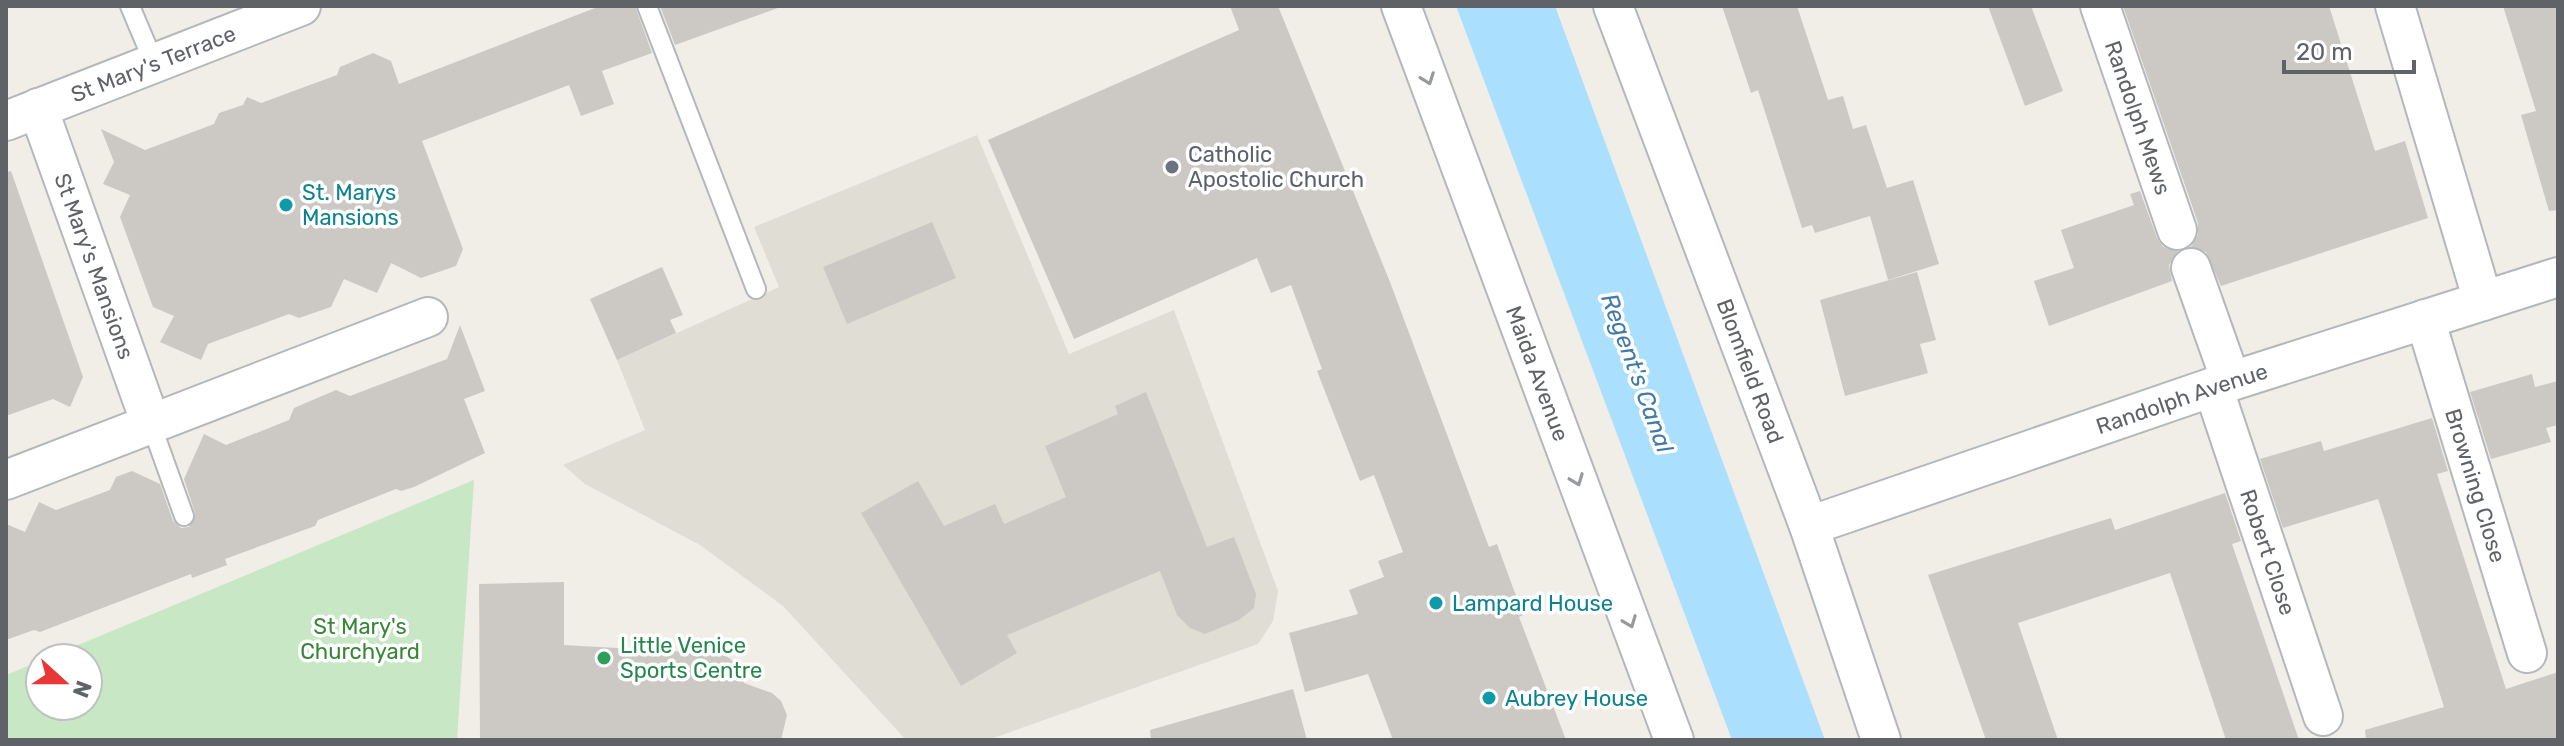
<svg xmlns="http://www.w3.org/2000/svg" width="2564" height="746" font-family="Rubik,sans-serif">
<rect width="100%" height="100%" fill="#f0eee7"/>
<path fill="#e0ddd5" d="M977 135 1069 354 1174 310 1278 591 1273 621 1258 644 988 740H906L783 606 700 545 585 484 563 465 645 430 617 360 779 287 754 227Z"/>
<path fill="#c7e7c5" d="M474 480 457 740H6V675L40 661V706H88V658H47Z"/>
<path fill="#aadffe" d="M1456 6H1555L1825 740H1732Z"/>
<g fill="#ccc9c4">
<path d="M600 6H635L652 53 602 71 614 104 581 116 569 85 422 141 463 249 456 266 421 278 391 263 377 293 344 279 331 307 299 318 289 314 208 344 201 360 160 342 174 316 153 307 120 217 130 195 103 184 114 162 101 129 145 150 214 124 219 113 243 105 247 97 261 103 337 75 340 67 373 53 391 61 399 84Z"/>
<path d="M660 6H777L778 8 675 45Z"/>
<path d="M1230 6H1278L1390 282 1489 547 1497 544 1523 615 1519 617 1566 740H1393L1368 674 1305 692 1289 633 1358 614 1349 590 1384 577 1378 561 1403 552 1374 475 1360 481 1317 371 1322 369 1291 285 1271 293 1257 258 1074 339 988 140 1239 30Z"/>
<path d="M1722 6H1797L1828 100 1843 96 1853 129 1866 125 1887 188 1913 180 1939 264 1888 280 1870 216 1815 233 1812 225 1802 228 1758 90 1751 93Z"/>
<path d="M1988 6H2031L2063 91 2025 106Z"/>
<path d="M2123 6H2329L2375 151 2405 141 2428 218 2221 286 2206 252 2191 247 2198 235V223Z"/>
<path d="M2503 6H2558V210L2549 211 2521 115 2536 111Z"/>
<path d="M11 171 83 377 70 407 53 399 6 416V172Z"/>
<path d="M2140 191 2157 238 2163 247 2178 251 2169 265 2172 281 2049 326 2034 281 2074 268 2061 230 2134 205 2130 194Z"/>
<path d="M932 222 956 278 847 324 823 267Z"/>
<path d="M662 267 683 315 670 320 676 333 617 360 590 299Z"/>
<path d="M1917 272 1936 340 1920 344 1928 373 1845 396 1820 300Z"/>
<path d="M460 325 485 391 464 399 485 453 414 487 401 491 396 489 318 520 315 526 225 559 227 565 192 578 191 574 40 632 34 630 6 640V524L25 532 39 502 56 510 110 490 116 477 132 471 160 484 173 521 181 528 189 527 195 513 184 479 204 434 226 445 289 420 294 408 336 390 350 396 447 359Z"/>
<path d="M2532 374 2535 387 2558 381V425L2546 428 2551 442 2491 459 2470 392Z"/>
<path d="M1146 392 1207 547 1234 537 1256 594 1254 608 1239 620 1205 634 1190 628 1177 615 1160 571 1007 635 1017 653 961 686 861 513 918 481 944 526 995 504 1004 524 1066 497 1045 446 1118 414 1115 406Z"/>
<path d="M2432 418 2448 471 2437 474 2506 689 2558 672V740H2366L2365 730 2444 707 2378 499 2283 528 2260 459 2321 441 2324 451Z"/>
<path d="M2225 493 2241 541 2232 544 2299 740H2226L2170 573 2018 623 2058 740H1986L1928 575 2111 518 2115 530Z"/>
<path d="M564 582V645L724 654 734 662 744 683 772 693 781 701 787 715 781 740H480L479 584Z"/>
<path d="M1293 689 1307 740H1151L1150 730Z"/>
</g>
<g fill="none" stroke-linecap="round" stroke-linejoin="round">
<defs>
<g id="lane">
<path d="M130 6 154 63"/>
<path d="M647 6 756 289"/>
<path d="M151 424 184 516"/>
</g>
<g id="street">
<path id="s1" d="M1401 6 1674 740"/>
<path id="s2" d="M1613 6 1809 526 1881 740"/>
<path id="s3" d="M2100 6 2177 230"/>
<path d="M2395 6 2483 301"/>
<path id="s4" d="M38 108 151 424"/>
<path id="s5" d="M6 121 301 6"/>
<path d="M2191 268 2231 381"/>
<path id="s6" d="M2425 319 2527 653"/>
<path id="s7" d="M2213 387 2323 716"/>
<path d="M6 480 428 317"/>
<path id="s8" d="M1809 526 2213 387 2558 277"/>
</g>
</defs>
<use href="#lane" stroke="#b4b8bb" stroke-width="22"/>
<use href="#street" stroke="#b4b8bb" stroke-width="42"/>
<use href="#lane" stroke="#fff" stroke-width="18"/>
<use href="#street" stroke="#fff" stroke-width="38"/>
</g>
<defs><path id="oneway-chevron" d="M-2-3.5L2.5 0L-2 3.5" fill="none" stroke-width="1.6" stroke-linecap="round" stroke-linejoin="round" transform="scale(2)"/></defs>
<g stroke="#979a9c">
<use href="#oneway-chevron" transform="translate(1428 79) rotate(70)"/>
<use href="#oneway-chevron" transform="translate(1577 480) rotate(69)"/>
<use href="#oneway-chevron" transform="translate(1630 622) rotate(69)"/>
</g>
<circle fill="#6b7280" stroke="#fff" stroke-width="3" cx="1172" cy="167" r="8"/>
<g fill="#0f9aa8" stroke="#fff" stroke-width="3">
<circle cx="286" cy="205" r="8"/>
<circle cx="1436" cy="603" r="8"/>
<circle cx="1489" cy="698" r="8"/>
</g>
<circle fill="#2e9e5b" stroke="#fff" stroke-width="3" cx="604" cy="658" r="8"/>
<g text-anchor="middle" stroke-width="7" stroke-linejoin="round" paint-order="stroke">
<g font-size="22" fill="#5f6367" stroke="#fff">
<text dy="8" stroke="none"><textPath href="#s5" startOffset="158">St Mary's Terrace</textPath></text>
<text dy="8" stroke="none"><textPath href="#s3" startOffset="118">Randolph Mews</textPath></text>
<text dy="8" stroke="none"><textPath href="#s4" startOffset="168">St Mary's Mansions</textPath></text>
<text dy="8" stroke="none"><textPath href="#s2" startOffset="390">Blomfield Road</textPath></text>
<text dy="8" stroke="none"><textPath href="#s1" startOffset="392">Maida Avenue</textPath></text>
<text dy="8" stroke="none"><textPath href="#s8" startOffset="394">Randolph Avenue</textPath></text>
<text dy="8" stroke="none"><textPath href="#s6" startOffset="174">Browning Close</textPath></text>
<text dy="8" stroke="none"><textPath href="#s7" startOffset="174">Robert Close</textPath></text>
</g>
<g font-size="22" fill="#5b616d" stroke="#fff" text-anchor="start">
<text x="1188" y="162">Catholic<tspan x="1188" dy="25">Apostolic Church</tspan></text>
</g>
<g font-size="22" fill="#0d838f" stroke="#fff" text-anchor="start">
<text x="302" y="200">St. Marys<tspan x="302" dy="25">Mansions</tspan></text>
<text x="1452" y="611">Lampard House</text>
<text x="1505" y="706">Aubrey House</text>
</g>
<g font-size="22" fill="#398637" stroke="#fff">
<text x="360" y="634">St Mary's<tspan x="360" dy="25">Churchyard</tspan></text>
</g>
<g font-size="22" fill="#27864d" stroke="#fff" text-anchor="start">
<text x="620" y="653">Little Venice<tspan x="620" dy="25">Sports Centre</tspan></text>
</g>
<g font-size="24" font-style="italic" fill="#427ba8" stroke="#fff">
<text transform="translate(1637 373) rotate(70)" y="8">Regent's Canal</text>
</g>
</g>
<rect width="2564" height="746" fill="none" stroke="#5f6367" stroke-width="16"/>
<g transform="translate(64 682) rotate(111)"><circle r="38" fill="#ffffff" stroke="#bfc1c2" stroke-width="2"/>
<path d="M0-6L14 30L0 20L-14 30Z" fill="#e83736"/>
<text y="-12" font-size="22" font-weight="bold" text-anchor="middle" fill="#5f6367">N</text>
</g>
<path d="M2284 60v12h130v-12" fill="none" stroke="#5f6367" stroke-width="4"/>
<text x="2296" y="60" font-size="24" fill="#5f6367" stroke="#ffffff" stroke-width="6" paint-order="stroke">20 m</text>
</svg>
